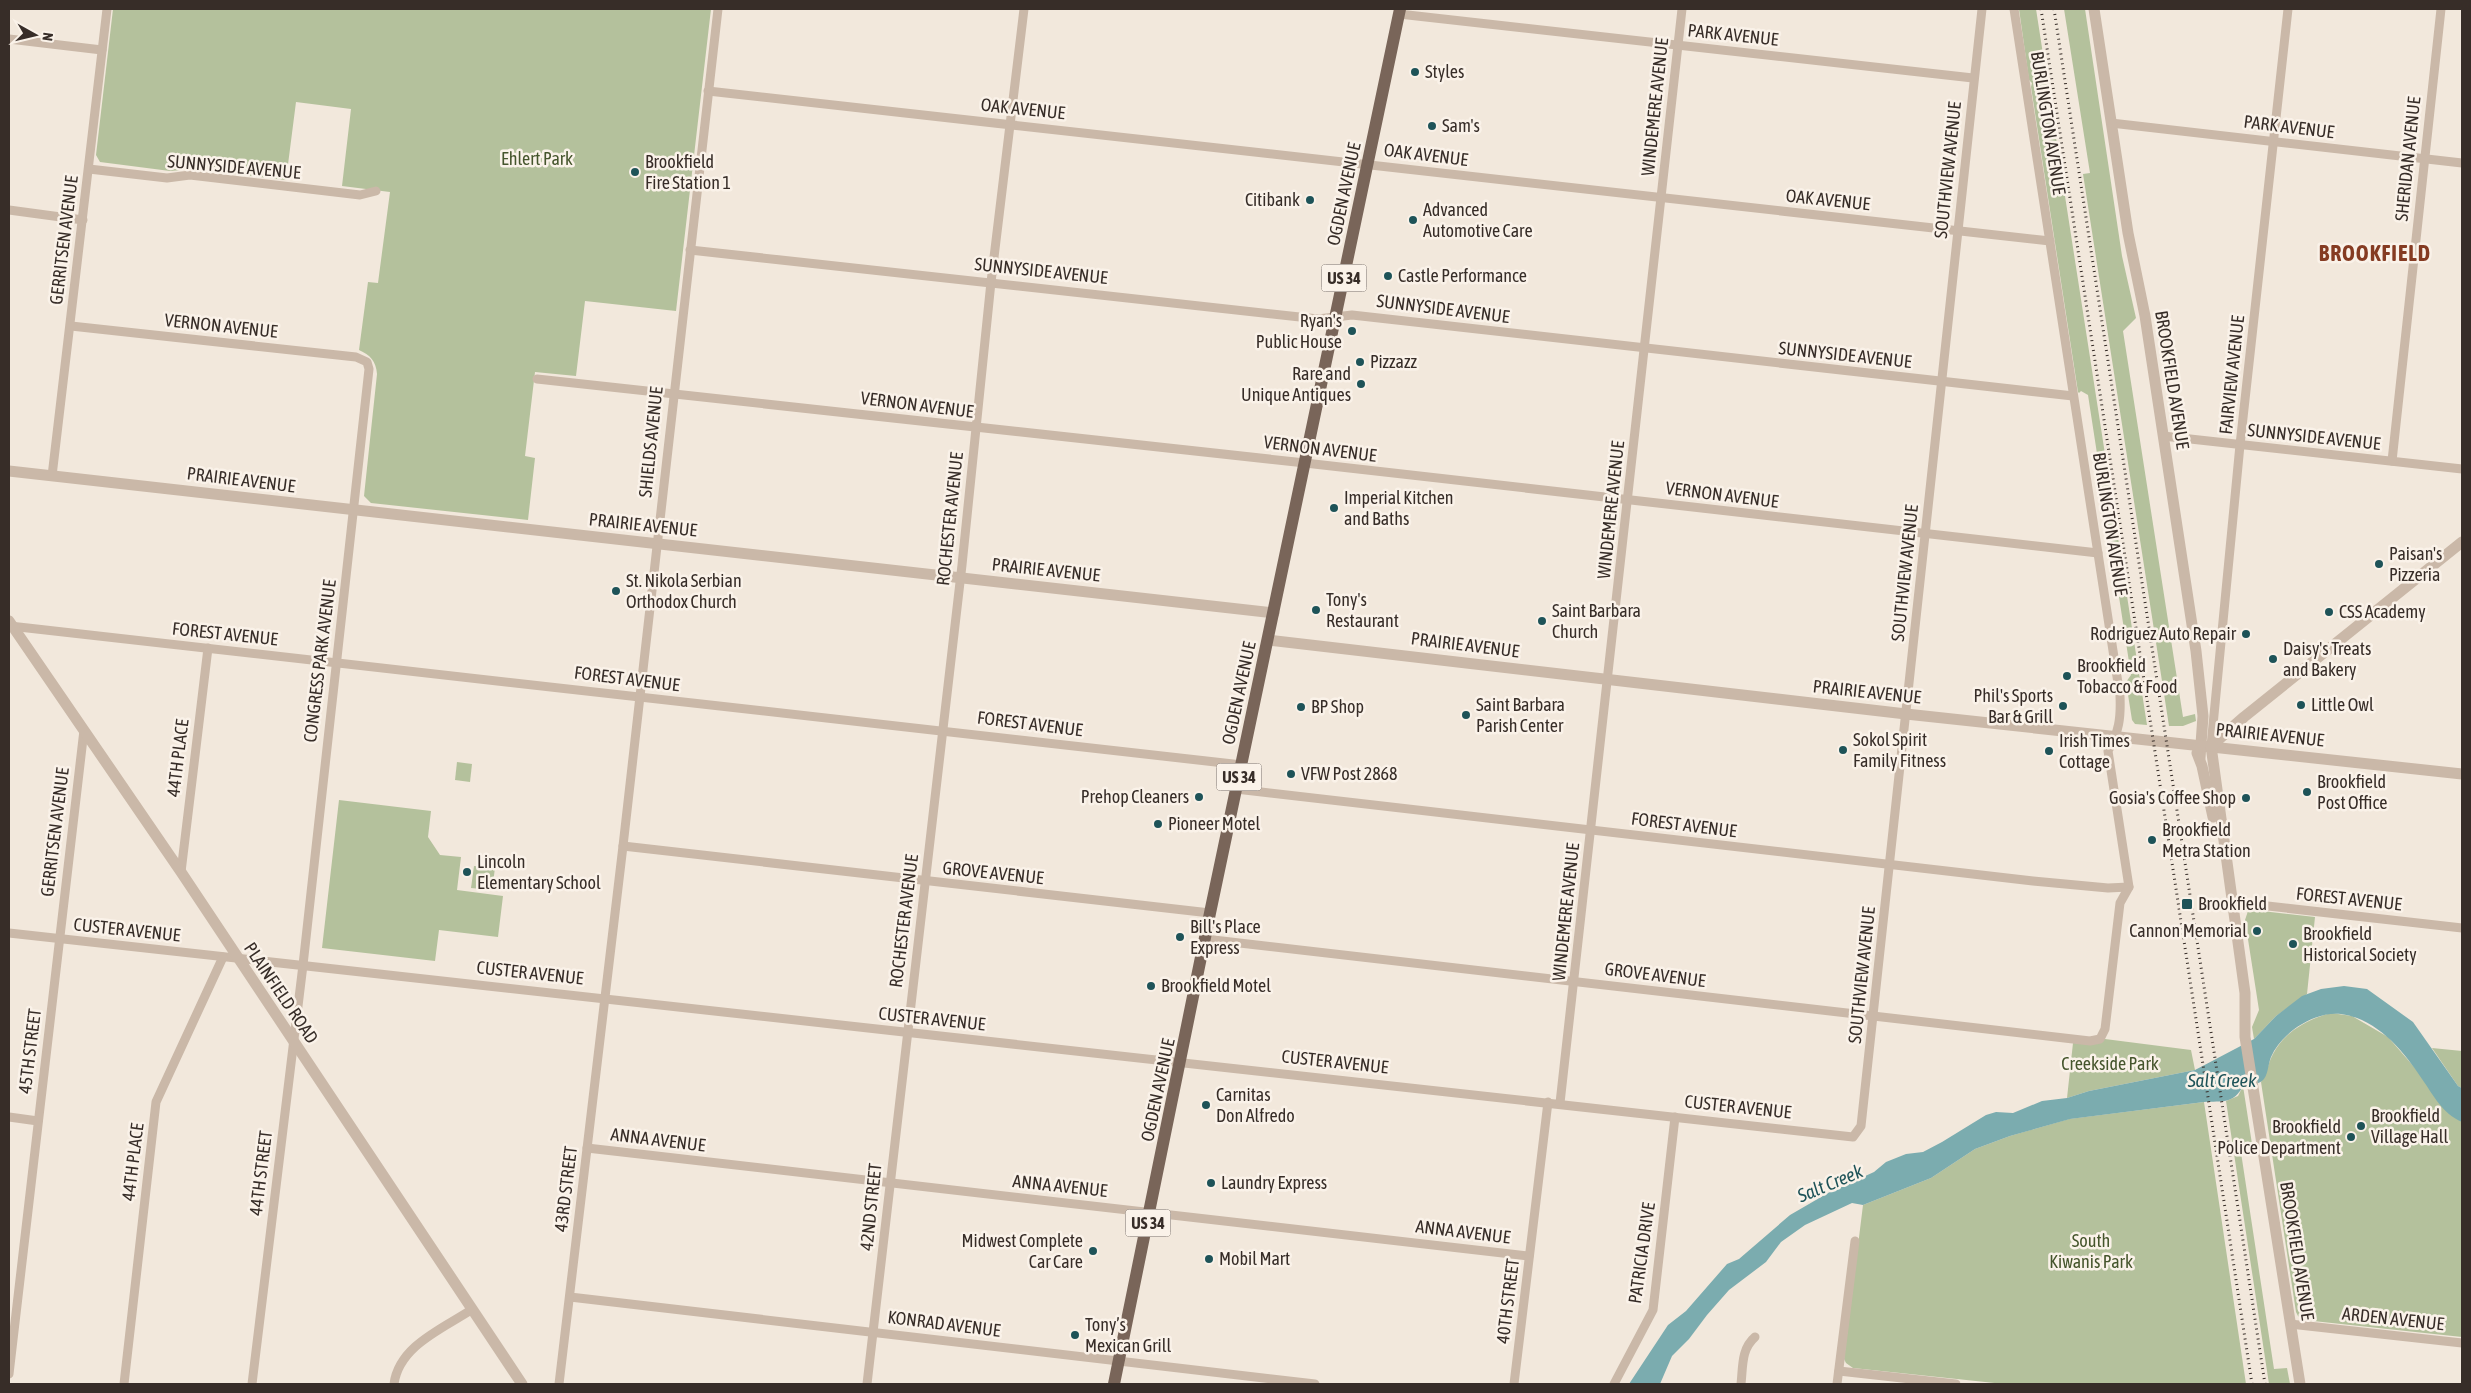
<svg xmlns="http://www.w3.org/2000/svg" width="2471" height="1393" font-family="'Asap Condensed',sans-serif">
<rect width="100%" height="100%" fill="#f2e8dc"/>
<g fill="#b4c19c">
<path d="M113 9H711L676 311 585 301 576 376 535 372 525 456 535 458 528 520 371 503 364 496 377 374C376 361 370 355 359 350L368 282 378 283 390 192 342 186 351 109 296 102 286 180 192 169 170 171 100 162 96 155Z"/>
<path d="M2019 9H2036L2147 725 2135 724 2132 720 2126 682 2131 675 2088 395 2081 391 2079 393 2078 392 2031 87 2032 83 2029 80Z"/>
<path d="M2064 9H2085L2122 256 2136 318 2123 331 2183 717 2195 714 2196 721 2183 726H2169L2083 174 2090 173Z"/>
<path d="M457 762 472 764 470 782 455 780Z"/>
<path d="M339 800 431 811 428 837 440 855 461 857 457 890 503 896 498 937 439 930 435 961 322 948Z"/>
<path d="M474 866 495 868 492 890 471 888Z"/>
<path d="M2253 910 2315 917 2307 994 2276 1016 2254 1039 2252 1027 2259 1010 2245 920 2248 911Z"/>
<path d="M2331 1013 2352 1016 2388 1037 2462 1122V1337L2304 1320 2298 1316 2296 1312 2261 1082C2267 1074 2268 1063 2273 1054 2284 1032 2308 1019 2331 1013Z"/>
<path d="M2105 1039 2191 1050 2195 1070 2089 1091 2067 1098 2073 1043Z"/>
<path d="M2432 1048 2462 1051V1088L2458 1086Z"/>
<path d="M2243 1086 2252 1144 2240 1146 2274 1369 2287 1368 2290 1384H2269L2226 1101 2238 1096Z"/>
<path d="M2204 1102 2246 1384H2004L1853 1368 1846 1363 1844 1359 1863 1205 1931 1178 1975 1149 2010 1136 2069 1119Z"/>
</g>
<path fill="#7bacaf" d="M2344 986 2367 989 2413 1022 2458 1086 2462 1088V1122C2442 1113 2434 1096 2422 1079 2403 1050 2377 1019 2341 1014 2315 1011 2282 1032 2271 1057 2268 1064 2268 1077 2262 1081 2257 1085 2249 1085 2243 1086 2234 1104 2222 1101 2204 1102L2070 1119 2010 1136 1975 1149 1931 1178 1863 1205 1852 1203 1805 1225 1781 1242 1766 1262 1729 1290 1707 1315 1689 1339 1672 1356 1660 1384H1629L1668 1325 1686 1311 1727 1264 1739 1259 1790 1215 1828 1193 1874 1172 1886 1162 1906 1154 1923 1152 1942 1142 1986 1115 1996 1112 2013 1113 2042 1101 2067 1098 2089 1091 2195 1070 2254 1039 2276 1016 2302 996 2321 989Z"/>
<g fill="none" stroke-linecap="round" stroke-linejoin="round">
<g stroke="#cab8a8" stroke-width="9">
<path d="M1399 14 1973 78"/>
<path d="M9 39 102 50"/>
<path d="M708 91 2050 241"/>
<path d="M2111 123 2462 163"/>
<path d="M89 169 167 178 190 175 360 195 376 191"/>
<path d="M9 210 83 220"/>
<path d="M690 250 1318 319 1352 315 2073 396"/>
<path d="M71 326 356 357 367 362 369 369 303 965 252 1384"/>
<path d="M537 379 1305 463 2098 553"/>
<path d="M2163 436 2462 469"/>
<path d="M2392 461 2441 9"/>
<path d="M52 476 107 9"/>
<path d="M10 626 1242 765"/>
<path d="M2211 746 2240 445 2288 9"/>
<path d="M1236 789 2033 881 2108 888 2129 887"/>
<path d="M623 846 1210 913"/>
<path d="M181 872 208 648"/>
<path d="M2232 902 2462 928"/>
<path d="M9 933 1853 1137 1861 1126 1982 9"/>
<path d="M1205 939 2090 1041 2100 1039 2105 1029 2120 903 2129 887 2108 751C2119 732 2121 718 2120 696L2014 9"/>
<path d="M1560 1103 1682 9"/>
<path d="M9 1117 38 1121"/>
<path d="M587 1148 1529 1256"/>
<path d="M570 1297 1315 1384"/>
<path d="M2290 1324 2462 1343"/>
<path d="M1839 1371 1956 1384"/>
<path d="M9 1374 84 730"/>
<path d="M124 1384 156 1102 223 957"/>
<path d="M394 1384C399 1346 442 1329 471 1310"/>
<path d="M559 1384 623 846 718 9"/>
<path d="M867 1384 962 565 991 282 1024 9"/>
<path d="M1514 1384 1548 1102"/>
<path d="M1614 1384 1653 1310 1675 1117"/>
<path d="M1741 1384C1743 1367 1741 1349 1755 1337"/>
<path d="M1837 1384 1855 1241"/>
</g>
<g stroke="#cab8a8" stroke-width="11">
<path d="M2094 9 2128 233 2145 316 2196 651 2203 716 2200 758"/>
<path d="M9 471 1274 613"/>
<path d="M9 621 181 872 522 1384"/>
<path d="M1268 640 1906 714 2462 774"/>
<path d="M2211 746 2245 993V1037L2300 1384"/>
<path d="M2211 746 2244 717 2462 542"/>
<path d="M2197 753 2202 766 2213 817"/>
</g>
<path stroke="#796559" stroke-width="12" d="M1114 1384 1210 913 1400 9"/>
<g stroke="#372d28" stroke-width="3" stroke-dasharray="1 4" stroke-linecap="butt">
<path d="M2041 9 2252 1384"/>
<path d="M2054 9 2265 1384"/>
</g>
</g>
<g fill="#1e5358" stroke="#faf2e9" stroke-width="2">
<circle cx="1415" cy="72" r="5"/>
<circle cx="1432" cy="126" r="5"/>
<circle cx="635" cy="172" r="5"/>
<circle cx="1310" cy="200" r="5"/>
<circle cx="1413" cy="220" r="5"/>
<circle cx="1388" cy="276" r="5"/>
<circle cx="1352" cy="331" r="5"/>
<circle cx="1360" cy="362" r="5"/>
<circle cx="1361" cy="384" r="5"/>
<circle cx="1334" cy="508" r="5"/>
<circle cx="2379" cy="564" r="5"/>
<circle cx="616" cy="591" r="5"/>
<circle cx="1316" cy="610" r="5"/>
<circle cx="2329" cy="612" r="5"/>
<circle cx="1542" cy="621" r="5"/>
<circle cx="2246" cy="634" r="5"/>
<circle cx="2273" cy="659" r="5"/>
<circle cx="2067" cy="676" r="5"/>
<circle cx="2301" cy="705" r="5"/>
<circle cx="2063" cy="706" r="5"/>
<circle cx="1301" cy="707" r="5"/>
<circle cx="1466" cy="715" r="5"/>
<circle cx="1843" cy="750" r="5"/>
<circle cx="2049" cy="751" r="5"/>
<circle cx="1291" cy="774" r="5"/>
<circle cx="2307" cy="792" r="5"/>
<circle cx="1199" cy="797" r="5"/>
<circle cx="2246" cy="798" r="5"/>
<circle cx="1158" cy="824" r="5"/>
<circle cx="2152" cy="840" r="5"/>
<circle cx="467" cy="872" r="5"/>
<rect x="2181" y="898" width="12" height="12" rx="2.5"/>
<circle cx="2257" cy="931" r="5"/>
<circle cx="1180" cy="937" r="5"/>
<circle cx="2293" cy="944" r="5"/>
<circle cx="1151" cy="986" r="5"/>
<circle cx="1206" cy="1105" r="5"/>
<circle cx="2361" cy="1126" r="5"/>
<circle cx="2351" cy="1137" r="5"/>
<circle cx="1211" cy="1183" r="5"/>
<circle cx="1093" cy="1251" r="5"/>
<circle cx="1209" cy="1259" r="5"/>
<circle cx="1075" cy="1335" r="5"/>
</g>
<g text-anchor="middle" stroke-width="5" stroke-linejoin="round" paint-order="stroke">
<g fill="#faf2e9" stroke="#726862" stroke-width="1">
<rect x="1321.5" y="264.5" width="45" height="27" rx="4"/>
<rect x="1216.5" y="763.5" width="45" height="27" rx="4"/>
<rect x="1125.5" y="1209.5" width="45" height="27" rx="4"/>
</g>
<g font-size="16" font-weight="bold" fill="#372d28">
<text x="1344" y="284">US 34</text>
<text x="1239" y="783">US 34</text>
<text x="1148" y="1229">US 34</text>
</g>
<g font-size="18" fill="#372d28" stroke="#faf2e9">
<text transform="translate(1733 35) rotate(6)" y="6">PARK AVENUE</text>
<text transform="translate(1655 107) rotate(-84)" y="6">WINDEMERE AVENUE</text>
<text transform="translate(1023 109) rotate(6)" y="6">OAK AVENUE</text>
<text transform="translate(2048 123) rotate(81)" y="6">BURLINGTON AVENUE</text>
<text transform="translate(2289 127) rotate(7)" y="6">PARK AVENUE</text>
<text transform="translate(1426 155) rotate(7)" y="6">OAK AVENUE</text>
<text transform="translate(2408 159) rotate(-84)" y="6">SHERIDAN AVENUE</text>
<text transform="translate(234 167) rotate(5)" y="6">SUNNYSIDE AVENUE</text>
<text transform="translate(1948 170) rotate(-84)" y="6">SOUTHVIEW AVENUE</text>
<text transform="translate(1344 194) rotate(-78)" y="6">OGDEN AVENUE</text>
<text transform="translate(1828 200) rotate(6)" y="6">OAK AVENUE</text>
<text transform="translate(64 240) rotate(-83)" y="6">GERRITSEN AVENUE</text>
<text transform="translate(1041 271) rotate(6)" y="6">SUNNYSIDE AVENUE</text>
<text transform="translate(1443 309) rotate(7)" y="6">SUNNYSIDE AVENUE</text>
<text transform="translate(221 326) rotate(6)" y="6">VERNON AVENUE</text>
<text transform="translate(1845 355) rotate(6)" y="6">SUNNYSIDE AVENUE</text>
<text transform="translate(2232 375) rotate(-84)" y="6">FAIRVIEW AVENUE</text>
<text transform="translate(2172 380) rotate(81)" y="6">BROOKFIELD AVENUE</text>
<text transform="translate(917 405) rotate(7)" y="6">VERNON AVENUE</text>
<text transform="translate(2314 437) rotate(6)" y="6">SUNNYSIDE AVENUE</text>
<text transform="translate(651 442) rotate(-84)" y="6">SHIELDS AVENUE</text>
<text transform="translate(1320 449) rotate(7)" y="6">VERNON AVENUE</text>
<text transform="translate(241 480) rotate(7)" y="6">PRAIRIE AVENUE</text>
<text transform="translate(1722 495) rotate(7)" y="6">VERNON AVENUE</text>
<text transform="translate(1611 510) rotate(-84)" y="6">WINDEMERE AVENUE</text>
<text transform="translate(950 519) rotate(-84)" y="6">ROCHESTER AVENUE</text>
<text transform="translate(2110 524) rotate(81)" y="6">BURLINGTON AVENUE</text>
<text transform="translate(643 525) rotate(6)" y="6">PRAIRIE AVENUE</text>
<text transform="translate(1046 570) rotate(6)" y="6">PRAIRIE AVENUE</text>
<text transform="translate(1905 573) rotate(-84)" y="6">SOUTHVIEW AVENUE</text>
<text transform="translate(225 634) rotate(6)" y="6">FOREST AVENUE</text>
<text transform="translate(1465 645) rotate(7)" y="6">PRAIRIE AVENUE</text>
<text transform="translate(320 661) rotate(-83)" y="6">CONGRESS PARK AVENUE</text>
<text transform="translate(627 679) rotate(7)" y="6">FOREST AVENUE</text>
<text transform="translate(1867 692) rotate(6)" y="6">PRAIRIE AVENUE</text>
<text transform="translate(1239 693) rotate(-78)" y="6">OGDEN AVENUE</text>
<text transform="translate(1030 724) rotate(7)" y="6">FOREST AVENUE</text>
<text transform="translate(2270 735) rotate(6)" y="6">PRAIRIE AVENUE</text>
<text transform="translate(178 758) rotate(-83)" y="6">44TH PLACE</text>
<text transform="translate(1684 825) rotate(7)" y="6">FOREST AVENUE</text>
<text transform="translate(55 832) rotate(-83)" y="6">GERRITSEN AVENUE</text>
<text transform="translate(993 873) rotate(6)" y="6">GROVE AVENUE</text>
<text transform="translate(2349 899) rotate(6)" y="6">FOREST AVENUE</text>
<text transform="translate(1566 912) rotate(-84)" y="6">WINDEMERE AVENUE</text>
<text transform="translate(904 921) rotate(-83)" y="6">ROCHESTER AVENUE</text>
<text transform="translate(127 930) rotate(6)" y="6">CUSTER AVENUE</text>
<text transform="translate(530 973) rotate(6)" y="6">CUSTER AVENUE</text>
<text transform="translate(1655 975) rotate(7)" y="6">GROVE AVENUE</text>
<text transform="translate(1862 975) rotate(-84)" y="6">SOUTHVIEW AVENUE</text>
<text transform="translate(281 993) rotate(56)" y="6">PLAINFIELD ROAD</text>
<text transform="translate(932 1019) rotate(6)" y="6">CUSTER AVENUE</text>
<text transform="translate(30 1051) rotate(-83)" y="6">45TH STREET</text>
<text transform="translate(1335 1062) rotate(6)" y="6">CUSTER AVENUE</text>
<text transform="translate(1158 1090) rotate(-78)" y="6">OGDEN AVENUE</text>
<text transform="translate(1738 1107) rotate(6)" y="6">CUSTER AVENUE</text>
<text transform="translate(658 1140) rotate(7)" y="6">ANNA AVENUE</text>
<text transform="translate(133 1162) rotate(-83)" y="6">44TH PLACE</text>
<text transform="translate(261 1173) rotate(-83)" y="6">44TH STREET</text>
<text transform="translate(1060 1186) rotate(6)" y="6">ANNA AVENUE</text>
<text transform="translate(566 1189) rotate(-83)" y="6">43RD STREET</text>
<text transform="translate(871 1207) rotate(-84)" y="6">42ND STREET</text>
<text transform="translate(1463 1232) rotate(7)" y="6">ANNA AVENUE</text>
<text transform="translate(2297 1251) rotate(81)" y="6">BROOKFIELD AVENUE</text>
<text transform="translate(1642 1253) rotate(-82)" y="6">PATRICIA DRIVE</text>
<text transform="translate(1508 1301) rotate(-83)" y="6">40TH STREET</text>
<text transform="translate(2393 1319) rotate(6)" y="6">ARDEN AVENUE</text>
<text transform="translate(944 1324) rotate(7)" y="6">KONRAD AVENUE</text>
</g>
<g font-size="18" fill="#372d28" stroke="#faf2e9" text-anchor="start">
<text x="1425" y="78">Styles</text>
<text x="1442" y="132">Sam's</text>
<text x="645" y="168">Brookfield<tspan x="645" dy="21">Fire Station 1</tspan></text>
<text x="1300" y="206" text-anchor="end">Citibank</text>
<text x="1423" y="216">Advanced<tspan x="1423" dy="21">Automotive Care</tspan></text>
<text x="1398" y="282">Castle Performance</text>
<text x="1342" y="327" text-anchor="end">Ryan's<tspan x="1342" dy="21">Public House</tspan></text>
<text x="1370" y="368">Pizzazz</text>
<text x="1351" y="380" text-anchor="end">Rare and<tspan x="1351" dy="21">Unique Antiques</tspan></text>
<text x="1344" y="504">Imperial Kitchen<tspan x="1344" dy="21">and Baths</tspan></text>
<text x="2389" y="560">Paisan's<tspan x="2389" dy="21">Pizzeria</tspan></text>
<text x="626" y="587">St. Nikola Serbian<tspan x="626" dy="21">Orthodox Church</tspan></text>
<text x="1326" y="606">Tony's<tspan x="1326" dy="21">Restaurant</tspan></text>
<text x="1552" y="617">Saint Barbara<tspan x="1552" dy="21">Church</tspan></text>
<text x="2339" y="618">CSS Academy</text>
<text x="2236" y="640" text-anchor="end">Rodriguez Auto Repair</text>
<text x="2283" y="655">Daisy's Treats<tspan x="2283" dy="21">and Bakery</tspan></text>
<text x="2077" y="672">Brookfield<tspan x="2077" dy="21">Tobacco &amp; Food</tspan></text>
<text x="2053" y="702" text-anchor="end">Phil's Sports<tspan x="2053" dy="21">Bar &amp; Grill</tspan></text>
<text x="1476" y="711">Saint Barbara<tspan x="1476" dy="21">Parish Center</tspan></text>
<text x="2311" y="711">Little Owl</text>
<text x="1311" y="713">BP Shop</text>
<text x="1853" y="746">Sokol Spirit<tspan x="1853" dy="21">Family Fitness</tspan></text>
<text x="2059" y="747">Irish Times<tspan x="2059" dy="21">Cottage</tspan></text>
<text x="1301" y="780">VFW Post 2868</text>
<text x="2317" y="788">Brookfield<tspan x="2317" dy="21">Post Office</tspan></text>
<text x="1189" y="803" text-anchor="end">Prehop Cleaners</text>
<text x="2236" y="804" text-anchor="end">Gosia's Coffee Shop</text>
<text x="1168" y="830">Pioneer Motel</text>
<text x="2162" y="836">Brookfield<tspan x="2162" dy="21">Metra Station</tspan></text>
<text x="477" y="868">Lincoln<tspan x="477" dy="21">Elementary School</tspan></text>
<text x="2198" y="910">Brookfield</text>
<text x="1190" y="933">Bill's Place<tspan x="1190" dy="21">Express</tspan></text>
<text x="2247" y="937" text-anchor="end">Cannon Memorial</text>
<text x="2303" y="940">Brookfield<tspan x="2303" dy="21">Historical Society</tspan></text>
<text x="1161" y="992">Brookfield Motel</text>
<text x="1216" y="1101">Carnitas<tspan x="1216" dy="21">Don Alfredo</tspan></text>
<text x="2371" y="1122">Brookfield<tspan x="2371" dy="21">Village Hall</tspan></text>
<text x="2341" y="1133" text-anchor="end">Brookfield<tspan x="2341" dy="21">Police Department</tspan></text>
<text x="1221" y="1189">Laundry Express</text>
<text x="1083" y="1247" text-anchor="end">Midwest Complete<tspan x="1083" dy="21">Car Care</tspan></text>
<text x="1219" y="1265">Mobil Mart</text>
<text x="1085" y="1331">Tony’s<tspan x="1085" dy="21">Mexican Grill</tspan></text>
</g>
<g font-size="18" fill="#45552c" stroke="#faf2e9">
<text x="537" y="165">Ehlert Park</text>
<text x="2110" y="1070">Creekside Park</text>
<text x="2091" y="1247">South<tspan x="2091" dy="21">Kiwanis Park</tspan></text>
</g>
<g font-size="19" font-style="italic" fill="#1e5358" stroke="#faf2e9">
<text x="2222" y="1087">Salt Creek</text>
<text transform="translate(1830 1183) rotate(-23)" y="7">Salt Creek</text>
</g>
<g font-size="22" font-weight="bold" letter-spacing="1" fill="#853b22" stroke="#faf2e9">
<text x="2375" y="261">BROOKFIELD</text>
</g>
</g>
<rect width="2471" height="1393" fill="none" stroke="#372d28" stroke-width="20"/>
<g transform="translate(35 35) rotate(98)" stroke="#faf2e9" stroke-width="4" paint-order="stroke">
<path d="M0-4L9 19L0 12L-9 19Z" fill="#372d28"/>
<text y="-8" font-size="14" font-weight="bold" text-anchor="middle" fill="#372d28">N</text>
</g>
</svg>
